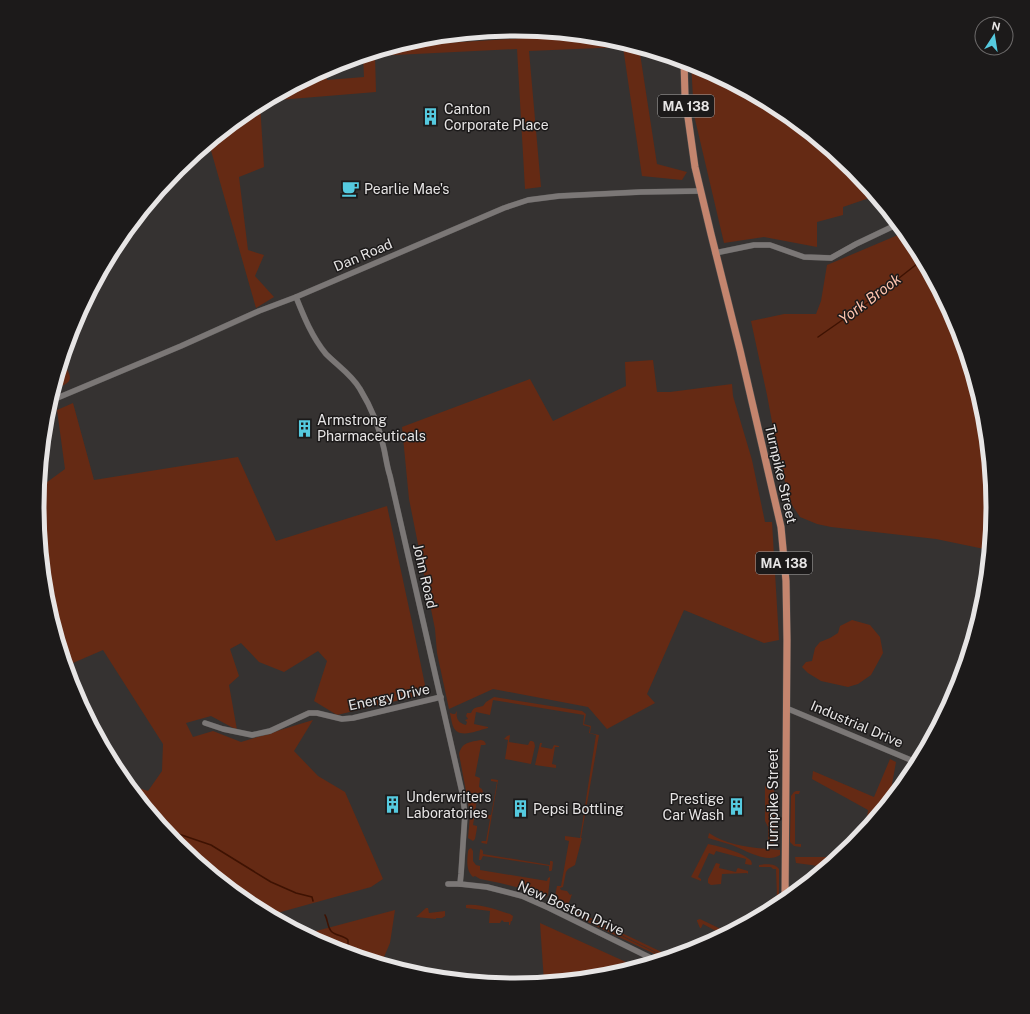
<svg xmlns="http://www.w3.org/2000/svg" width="1030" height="1014" font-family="'Public Sans',sans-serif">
<rect width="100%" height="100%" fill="#353231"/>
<g fill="#652a14">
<path d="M576 35 608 38 639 47 657 164 687 172 682 180 642 176 623 47 529 51 541 187 525 189 517 49 375 56 376 92 266 101 326 69 327 80 364 77 363 56 396 46Z"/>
<path d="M691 63 698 65 781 110 853 169 875 196 843 207V215L817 222V247L764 237 724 243 694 115Z"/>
<path d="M260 104 264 167 239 177 248 250 264 255 255 276 274 297 256 308 210 147 198 152 250 109Z"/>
<path d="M905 232 913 242 957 324 984 414 993 507 989 550 936 539 831 527 817 524 800 517 792 505 780 465 767 395 751 321 784 314H816L821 301 827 265Z"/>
<path d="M653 360 657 392H670L732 384 733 396 752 460 765 522H772L779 640 764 643 684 610 647 694 655 703 607 729 588 707 493 689 449 709 450 713 453 714H455L457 711C457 713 456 715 457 717 457 721 462 724 466 725L467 722 465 720 468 719 466 716 467 713H471C474 706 477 708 483 706L486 702 494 697 582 711 586 714 584 724 591 726 590 733 599 735 581 838H582L575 865 568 869 566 872 563 887 560 888 561 890 567 891 570 895 572 894 570 900 566 908 554 903V901L557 886H561L569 841 565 840V836L580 838 596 735 589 733 590 727 583 725 584 715 493 700 490 715 476 712 474 724 488 727V728C475 731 456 741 452 723L437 653 435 629 409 499 402 427 530 379 553 421 626 386 625 362Z"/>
<path d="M61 366H65C76 382 67 384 54 389Z"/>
<path d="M73 403 94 480 238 457 276 541 387 506 412 622 425 685 417 696 337 715 314 701 327 661 318 651 284 672 259 662 241 643 230 649 239 676 229 685 237 730 211 716 186 723 193 737 213 731 241 742 313 720 294 751 318 776 345 792 383 879 371 887 270 915 249 904 177 845 127 784 148 791 162 771 163 744 103 650 66 666 46 600 37 507 39 488 65 469 57 410Z"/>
<path d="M852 620 870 625 880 637 883 653 871 675 858 684 848 687 821 681 808 673 802 667 806 662 812 661 815 648 820 642 830 638 838 633 840 626Z"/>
<path d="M510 735 509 742 528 745 530 741H532L534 742 535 746 531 764 505 759 508 740 504 739 507 736Z"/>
<path d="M481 740 484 741 486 744 485 745H481L475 776 480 778 479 787 482 789 483 792 482 794 478 793 473 825 477 826V828L475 839 473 841 468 838 470 816 468 802 459 754C462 742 470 742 481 740Z"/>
<path d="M540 743H542L541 747 552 749 554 745 559 746V747H555L552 764 556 765V768L535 765Z"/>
<path d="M890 759 896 762 889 801 865 831 868 810 812 779 813 771 874 797Z"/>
<path d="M491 779 498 780 487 844 482 843 481 842 482 841H486L490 819 486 818 485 815H491L497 782 491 781Z"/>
<path d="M765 786 772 787 775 793V840L773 844 770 843 768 839V827L765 821Z"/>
<path d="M796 791H800L799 794H795V844H801V847L794 846 790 842 791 796 794 792Z"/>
<path d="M709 833C729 847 756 848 780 850V855C767 864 745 850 732 845 724 843 716 840 708 838Z"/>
<path d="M708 844C719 846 741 852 749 859 752 861 751 861 752 864L751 865 745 864 746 859 716 851 714 855 709 853 698 877 701 879V881L691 877Z"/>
<path d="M471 848 473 851V861L476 865 480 866V870L547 881 548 878 550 877V879L548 895 545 898 520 888 500 883 480 879 475 876 473 877C466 870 467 861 468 851L469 849Z"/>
<path d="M481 849 483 851V854L550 865V861H552L553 862 552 870 551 871H549V866L483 856 481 860H479V859L480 850Z"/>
<path d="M795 857H839L826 867 796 863Z"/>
<path d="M716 863 720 864 719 868 736 872 737 869 738 868 748 871V874L747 873 722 874 721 884 711 885 708 883V879Z"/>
<path d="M759 865C766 864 775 863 779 869V905L777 906V901L771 900 772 898 777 897 776 869H773L771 867H759Z"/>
<path d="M466 905C478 903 498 910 510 914L513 916 512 921H511L510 925H509V922H504L502 920 500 923H489L490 911 466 908Z"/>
<path d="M576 906 577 908 576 911 672 957 668 958 572 911 574 908Z"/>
<path d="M426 908H428L429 913 445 911V916L442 918H436V919L416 917Z"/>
<path d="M395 910 390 943 381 964 332 949 305 934Z"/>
<path d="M572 912 667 958 665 959 575 916Z"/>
<path d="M700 919 727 932 728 933 719 937 714 935 716 931 703 924 701 928H700L697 921V920Z"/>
<path d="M540 923 637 967 608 976 544 982Z"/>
</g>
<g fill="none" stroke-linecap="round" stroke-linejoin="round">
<g stroke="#3e1202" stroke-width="1.5">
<path d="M818 337 871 300 922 260"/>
<path d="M164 829 211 845 271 882 296 893 312 897 313 901"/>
<path d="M325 915C328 920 327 926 331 931 335 936 343 935 348 940V946L344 952"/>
</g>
<defs>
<g id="minor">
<path d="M715 253 754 245H770L804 257 831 258 856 244 898 224"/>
<path d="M296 297C304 317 312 337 326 354 338 366 352 375 360 389 371 407 380 429 384 449 386 458 387 467 390 476L462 792 465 814 461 874 460 884"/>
<path d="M50 401 181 346 259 311 296 297 504 208 528 200 559 196 641 192 700 191"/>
<path d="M786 708 918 763"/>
<path d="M205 723 223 729 252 735 270 731 309 713H317L342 719 353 718 441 697"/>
<path d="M448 884H460L487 887 522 896 549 908 657 961"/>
</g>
<path id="major" d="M684 61 685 96 695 167 711 234 740 350 781 527 786 581 787 640 785 901"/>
</defs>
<use href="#minor" stroke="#514f4e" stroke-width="6"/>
<use href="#major" stroke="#514f4e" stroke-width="8"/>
<use href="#minor" stroke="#7b7776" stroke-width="5.5"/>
<use href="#major" stroke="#c4856e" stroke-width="7"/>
</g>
<defs>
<symbol id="building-bare" viewBox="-9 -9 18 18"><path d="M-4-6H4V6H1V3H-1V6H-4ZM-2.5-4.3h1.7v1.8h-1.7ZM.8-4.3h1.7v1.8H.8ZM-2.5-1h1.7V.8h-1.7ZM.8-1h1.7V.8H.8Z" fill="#55cadf" stroke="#1c1a1a" stroke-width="2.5" paint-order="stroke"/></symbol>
<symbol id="cafe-bare" viewBox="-9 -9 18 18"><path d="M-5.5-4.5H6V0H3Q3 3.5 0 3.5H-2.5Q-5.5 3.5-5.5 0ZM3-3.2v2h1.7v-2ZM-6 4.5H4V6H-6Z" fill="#55cadf" stroke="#1c1a1a" stroke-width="2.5" paint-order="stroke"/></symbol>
</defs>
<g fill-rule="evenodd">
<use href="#building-bare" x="418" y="104" width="25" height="25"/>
<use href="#cafe-bare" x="338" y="176" width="25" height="25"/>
<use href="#building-bare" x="292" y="416" width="25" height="25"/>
<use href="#building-bare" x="380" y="792" width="25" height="25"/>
<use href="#building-bare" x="724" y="794" width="25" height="25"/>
<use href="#building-bare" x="508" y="796" width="25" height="25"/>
</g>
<g text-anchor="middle" stroke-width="3" stroke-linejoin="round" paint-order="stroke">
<g fill="#1c1a1a" stroke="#aaa8a8" stroke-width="1">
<rect x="658" y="95" width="56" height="22" rx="3"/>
<rect x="756" y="552" width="56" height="22" rx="3"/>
</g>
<g font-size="13" font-weight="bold" fill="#e7e5e5">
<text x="686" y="111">MA 138</text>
<text x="784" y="568">MA 138</text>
</g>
<g font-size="14" fill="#e7e5e5" stroke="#1c1a1a" text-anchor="start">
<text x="444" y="114">Canton<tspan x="444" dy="16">Corporate Place</tspan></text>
<text x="364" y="194">Pearlie Mae's</text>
<text x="317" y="425">Armstrong<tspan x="317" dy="16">Pharmaceuticals</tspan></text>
<text x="406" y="802">Underwriters<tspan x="406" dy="16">Laboratories</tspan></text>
<text x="724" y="804" text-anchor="end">Prestige<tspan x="724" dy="16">Car Wash</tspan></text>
<text x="533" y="814">Pepsi Bottling</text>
</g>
<g font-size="14" fill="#e7e5e5" stroke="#1c1a1a">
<text transform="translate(363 255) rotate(-23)" y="5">Dan Road</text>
<text transform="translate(781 474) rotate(77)" y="5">Turnpike Street</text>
<text transform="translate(425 576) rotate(77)" y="5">John Road</text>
<text transform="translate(389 697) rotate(-12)" y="5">Energy Drive</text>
<text transform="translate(857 724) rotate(23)" y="5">Industrial Drive</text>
<text transform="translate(773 799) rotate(-90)" y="5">Turnpike Street</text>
<text transform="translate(571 908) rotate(24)" y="5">New Boston Drive</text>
</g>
<g font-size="15" font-style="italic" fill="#fec3ae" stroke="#1c1a1a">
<text transform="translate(870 299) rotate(-37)" y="5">York Brook</text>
</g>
</g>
<path d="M0 0H1030V1014H0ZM44 507a471 471 0 1 1 942 0a471 471 0 1 1-942 0Z" fill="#1c1a1a" fill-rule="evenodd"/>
<path fill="none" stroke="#e7e5e5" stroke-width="5" d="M44 507a471 471 0 1 1 942 0a471 471 0 1 1-942 0Z"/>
<g transform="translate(994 36) rotate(12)"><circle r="19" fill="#1c1a1a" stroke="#6d6b6b"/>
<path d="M0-3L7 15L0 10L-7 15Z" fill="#55cadf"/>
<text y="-6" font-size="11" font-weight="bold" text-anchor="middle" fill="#e7e5e5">N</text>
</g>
</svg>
